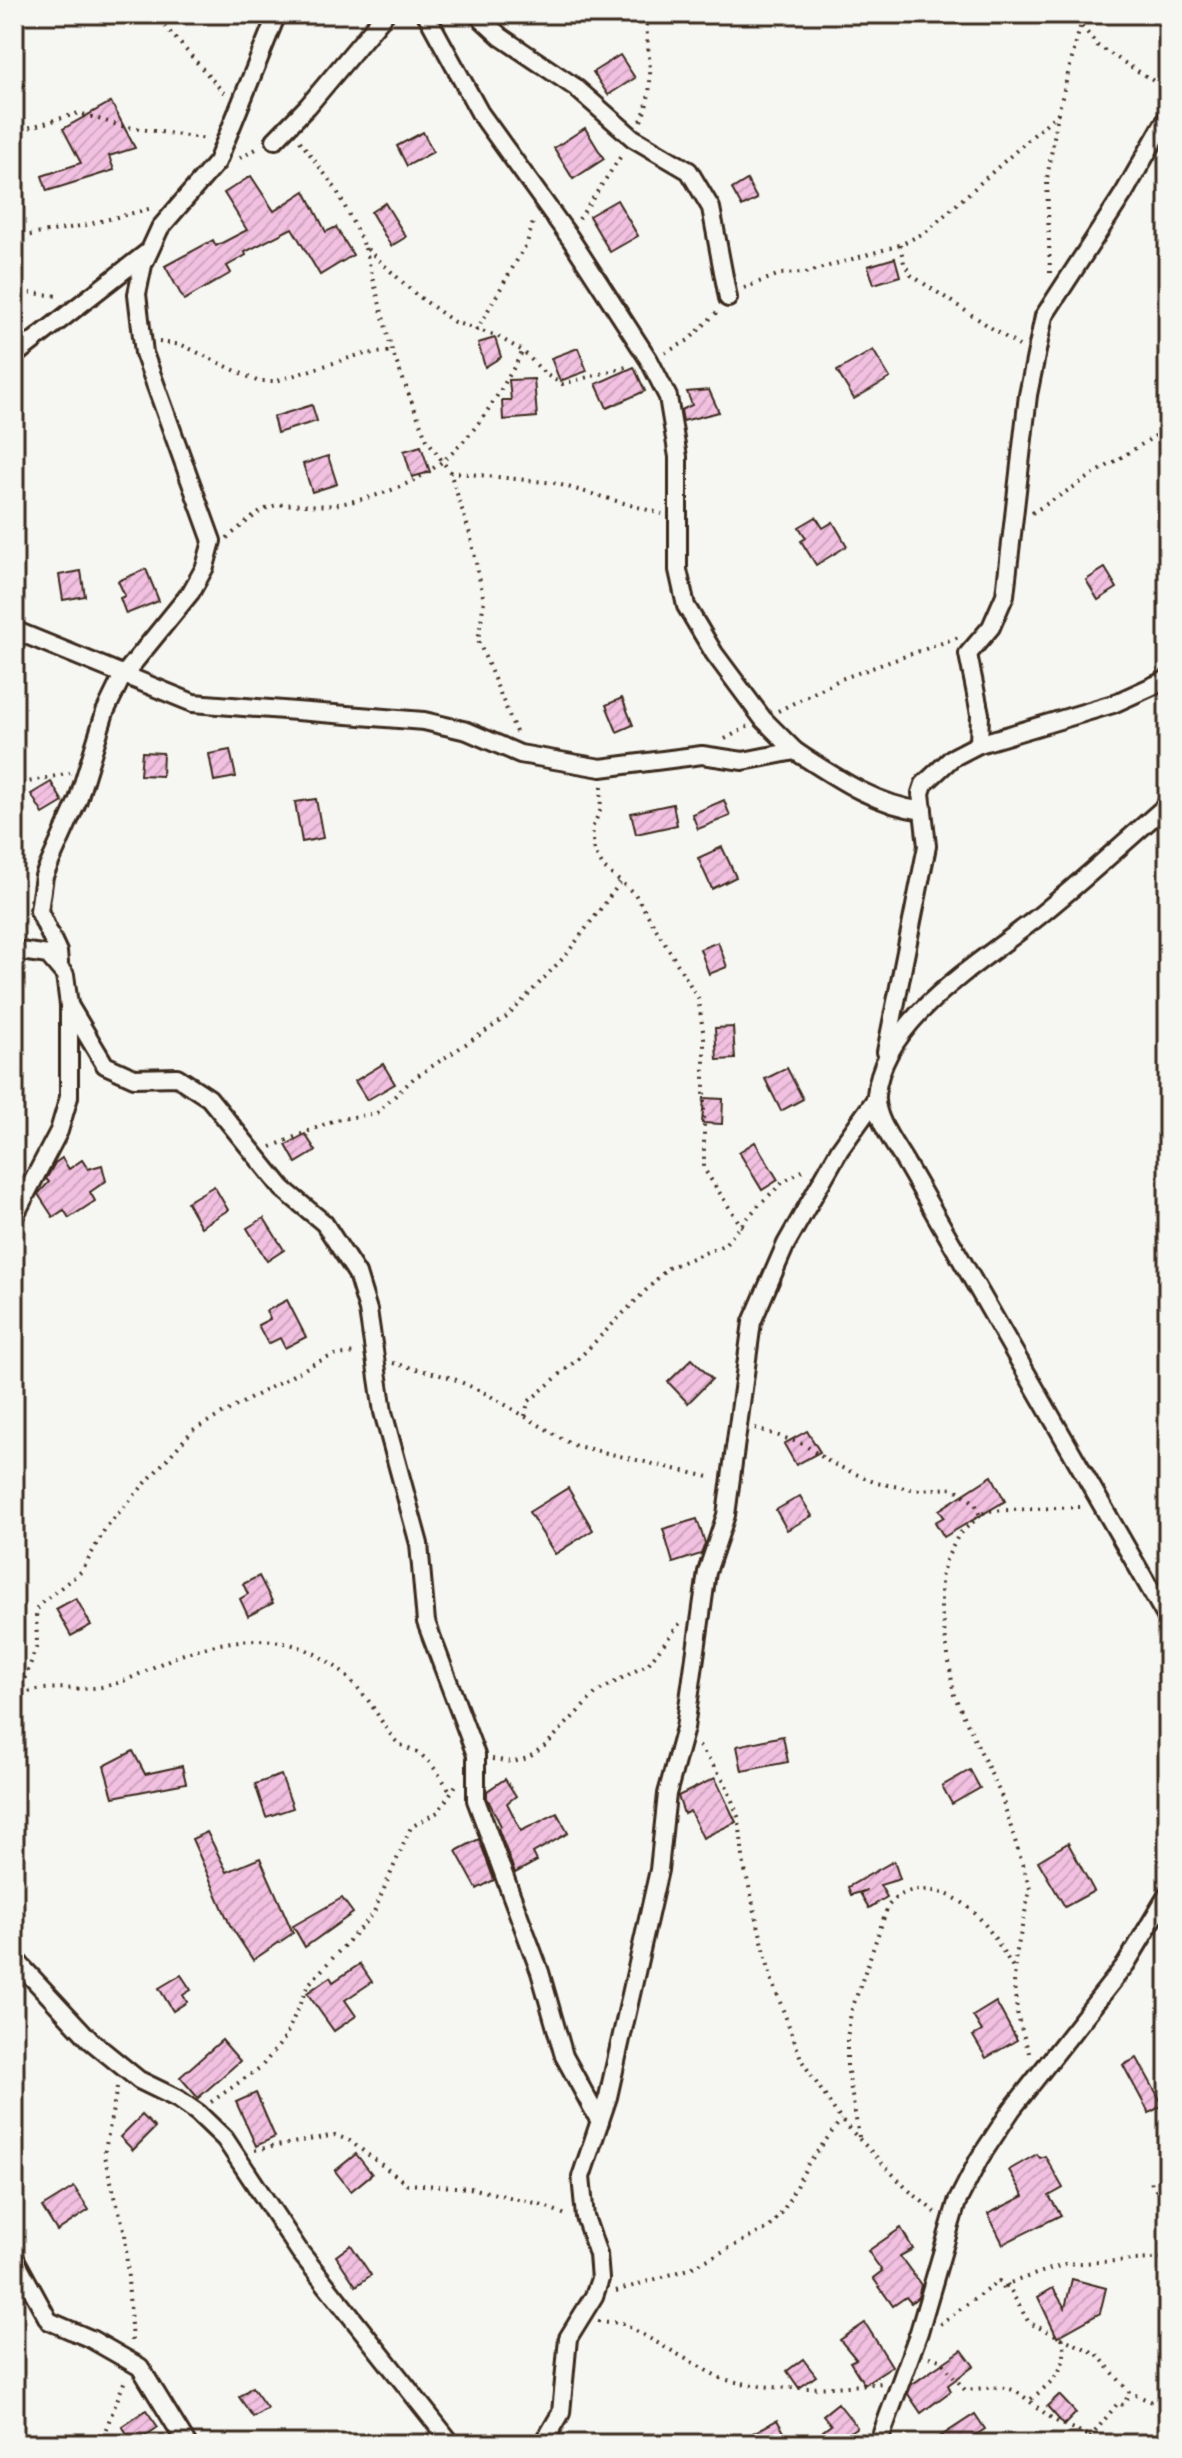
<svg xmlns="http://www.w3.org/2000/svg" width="1182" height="2458" font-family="'Comic Neue',sans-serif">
<defs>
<pattern id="building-hatch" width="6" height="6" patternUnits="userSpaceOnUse" patternTransform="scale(2)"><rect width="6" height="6" fill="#f2c0e0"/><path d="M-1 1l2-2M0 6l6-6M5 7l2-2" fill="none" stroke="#d0a5c0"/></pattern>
</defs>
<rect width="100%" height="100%" fill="#f6f6f2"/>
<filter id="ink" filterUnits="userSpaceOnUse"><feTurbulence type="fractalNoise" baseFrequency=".0125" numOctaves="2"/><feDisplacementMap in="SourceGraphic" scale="16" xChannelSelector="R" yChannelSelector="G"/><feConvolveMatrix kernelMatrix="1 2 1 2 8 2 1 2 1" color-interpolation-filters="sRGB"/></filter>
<g filter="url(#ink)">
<g fill="url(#building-hatch)" stroke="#3b2a1e" stroke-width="2">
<path d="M620 55 635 78 608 95 593 72Z"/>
<path d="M111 102 135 148 109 156 114 170 47 191 42 176 81 163 63 129Z"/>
<path d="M585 128 604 159 573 179 554 148Z"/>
<path d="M423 132 433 152 407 166 397 146Z"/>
<path d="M251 176 274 211 305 191 326 232 336 227 353 255 320 275 292 228 245 252 246 255 227 266 231 273 184 300 165 266 213 240 216 246 247 230 224 193Z"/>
<path d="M747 180 757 199 742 207 732 189Z"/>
<path d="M617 200 638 236 610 252 589 216Z"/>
<path d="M385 203 406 237 391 246 371 212Z"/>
<path d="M895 258 900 276 874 284 868 266Z"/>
<path d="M495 338 501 357 485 367 478 343Z"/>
<path d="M578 348 587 371 560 381 551 358Z"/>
<path d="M873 350 890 378 854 399 837 371Z"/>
<path d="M634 367 645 391 607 408 596 384Z"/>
<path d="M534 379 537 417 503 420 502 400H511L509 380Z"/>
<path d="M709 390 719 412 683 421 681 410 692 405 687 392Z"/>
<path d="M312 405 317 421 277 433 273 417Z"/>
<path d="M421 446 430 472 412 477 404 451Z"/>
<path d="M328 456 337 484 312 492 303 464Z"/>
<path d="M816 517 823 528 833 522 847 546 816 565 801 541 806 538 799 527Z"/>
<path d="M1105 568 1117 588 1098 600 1086 580Z"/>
<path d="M146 569 159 601 126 614 120 598 125 596 118 581Z"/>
<path d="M81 571 85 596 63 600 59 575Z"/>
<path d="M622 698 633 725 617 732 606 705Z"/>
<path d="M230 750 236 777 214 781 209 754Z"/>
<path d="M142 752 163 753 162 776 140 775Z"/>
<path d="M51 782 63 802 43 814 31 794Z"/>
<path d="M316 799 323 838 302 842 295 802Z"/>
<path d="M724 800 730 816 698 829 692 814Z"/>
<path d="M673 804 677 825 636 834 631 813Z"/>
<path d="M722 847 736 877 712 889 698 858Z"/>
<path d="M718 942 727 967 709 974 700 949Z"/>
<path d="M733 1027 735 1059 717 1060 715 1028Z"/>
<path d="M383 1064 395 1084 367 1100 355 1081Z"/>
<path d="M787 1068 803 1099 781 1111 765 1079Z"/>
<path d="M704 1098 723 1099 722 1124 702 1123Z"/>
<path d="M305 1134 316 1151 296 1163 286 1145Z"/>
<path d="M755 1142 778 1180 762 1190 739 1152Z"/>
<path d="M62 1158 69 1169 82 1160 88 1169 102 1165 106 1181 90 1192 95 1201 69 1218 64 1210 53 1217 38 1194 49 1182 46 1179 55 1163Z"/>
<path d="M214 1186 228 1210 201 1227 187 1202Z"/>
<path d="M264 1218 284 1250 267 1261 247 1228Z"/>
<path d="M287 1300 306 1337 285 1348 280 1338 268 1344 258 1325 270 1319 266 1311Z"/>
<path d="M692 1359 712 1379 688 1403 668 1382Z"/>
<path d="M807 1431 820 1452 796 1465 784 1444Z"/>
<path d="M992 1476 1005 1501 944 1537 935 1522 944 1517 939 1510Z"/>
<path d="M568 1488 593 1530 555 1554 529 1512Z"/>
<path d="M800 1496 812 1516 787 1530 776 1510Z"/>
<path d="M697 1519 705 1543 701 1554 673 1563 663 1529Z"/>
<path d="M259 1576 273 1603 248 1616 240 1599 248 1594 243 1584Z"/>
<path d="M76 1598 91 1625 71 1636 56 1609Z"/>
<path d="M783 1736 788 1762 742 1771 737 1746Z"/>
<path d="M133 1751 145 1774 182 1766 186 1783 113 1797 104 1766Z"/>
<path d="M970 1770 980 1788 952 1804 942 1786Z"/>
<path d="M281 1775 293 1808 266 1817 255 1784Z"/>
<path d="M715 1778 736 1822 703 1838 690 1811 684 1814 678 1796Z"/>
<path d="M505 1779 516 1796 507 1803 521 1831 557 1813 568 1833 533 1853 537 1861 515 1873 498 1828 501 1826 487 1798V1791Z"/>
<path d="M207 1832 227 1872 260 1858 293 1933 253 1960 230 1925 192 1839Z"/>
<path d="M479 1839 494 1880 477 1889 456 1851Z"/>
<path d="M1068 1843 1094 1891 1065 1907 1038 1861Z"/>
<path d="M894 1861 900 1879 880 1885 887 1897 869 1908 860 1893 867 1890 851 1895 848 1887Z"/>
<path d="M342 1898 353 1913 305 1947 293 1926Z"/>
<path d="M360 1964 372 1982 345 2000 356 2016 334 2031 307 1993 330 1977 333 1982Z"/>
<path d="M181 1975 191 1990 183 1995 187 2002 173 2011 159 1988Z"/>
<path d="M996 2002 1017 2040 986 2058 973 2036 982 2031 973 2016Z"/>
<path d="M222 2040 240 2061 198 2098 180 2077Z"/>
<path d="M1137 2058 1163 2105 1149 2113 1123 2065Z"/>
<path d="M256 2093 275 2137 256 2146 236 2102Z"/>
<path d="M142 2115 155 2128 133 2150 120 2137Z"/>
<path d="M356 2154 372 2174 351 2191 335 2171Z"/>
<path d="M1037 2154 1040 2158 1045 2156 1063 2188 1049 2196 1061 2215 1003 2244 988 2214 1024 2196 1009 2170Z"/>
<path d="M74 2187 89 2210 57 2231 42 2207Z"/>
<path d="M901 2228 913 2249 900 2256 921 2285 918 2297 911 2303 906 2297 893 2306 873 2278 882 2271 868 2251Z"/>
<path d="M351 2245 371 2275 356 2286 336 2256Z"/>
<path d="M1072 2279 1106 2288 1100 2313 1057 2337 1038 2297 1053 2288 1065 2308Z"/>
<path d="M865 2323 892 2366 864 2384 850 2362 856 2359 840 2340Z"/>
<path d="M962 2350 974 2366 948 2385 951 2391 921 2413 908 2394 911 2385Z"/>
<path d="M803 2359 816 2376 799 2388 787 2371Z"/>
<path d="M252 2387 267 2408 253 2417 239 2397Z"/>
<path d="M1059 2395 1076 2413 1064 2425 1047 2406Z"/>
<path d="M838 2403 857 2427 833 2444 823 2431 831 2425 823 2415Z"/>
<path d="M146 2410 158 2427 134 2444 122 2426Z"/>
<path d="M975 2414 985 2429 962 2444H929Z"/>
<path d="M777 2420 791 2444H733Z"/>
</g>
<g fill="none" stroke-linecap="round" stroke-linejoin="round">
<defs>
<g id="street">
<path d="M426 14 480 113 570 238 649 360 668 397 678 457V570L686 606 714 653 763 719 795 751"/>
<path d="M476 14 501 37 575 87 633 138 689 171 711 208 728 298"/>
<path d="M275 140 308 106 385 14"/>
<path d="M14 356 149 251"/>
<path d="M14 630 193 703 424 721 467 731 520 754 601 768 702 755 743 761 795 751C835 777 875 805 923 811"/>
<path d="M979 744 980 714 968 654 991 627 1005 595 1028 395 1044 316 1124 193 1168 116"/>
<path d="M1168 804C1127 840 1087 877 1044 912 988 959 883 1016 876 1095 874 1119 897 1147 908 1167L1168 1620"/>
<path d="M14 950 48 955 65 975 69 1005V1097L59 1131 14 1217"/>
<path d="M59 963 58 952 39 911 44 876 78 800 105 712 122 677 191 592 205 567 212 541 144 353 137 294 143 265 160 228 217 162 277 14"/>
<path d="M69 1005 105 1065 134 1078 177 1077 209 1098 283 1189 324 1223 357 1274 368 1310 383 1412 419 1544 426 1622 476 1755V1800L540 1972 564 2056 600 2122"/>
<path d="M886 1052 927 846 921 793 924 784 952 758 979 744 1113 704 1168 679"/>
<path d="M14 1958 91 2041 139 2080 178 2099 198 2113 225 2139 300 2252 452 2444"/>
<path d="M14 2257 49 2321 91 2339 140 2367 187 2444"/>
<path d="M543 2444 561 2413 568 2338 594 2296 600 2279 598 2254 585 2217 581 2177 608 2097 659 1870 667 1794 685 1728 707 1572 726 1515 752 1322 786 1244 840 1149 875 1100"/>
<path d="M878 2444 919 2332 957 2202 979 2159 1012 2109 1126 1964 1168 1894"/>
</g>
</defs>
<use href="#street" stroke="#3b2a1e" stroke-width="22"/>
<g stroke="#3b2a1e" stroke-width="4" stroke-dasharray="2 6" stroke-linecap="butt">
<path d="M154 14 224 93"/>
<path d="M1072 14 1098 46 1168 90"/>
<path d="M641 121C658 81 646 55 646 14"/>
<path d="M14 132 79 113 121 126 207 139"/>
<path d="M300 141 336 189 365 247 414 293 454 322 497 336 523 351 545 374 562 384 630 366"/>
<path d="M240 158 260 147"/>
<path d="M579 219 623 153"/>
<path d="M14 238 86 225 152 208"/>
<path d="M900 245 904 263 911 275 1019 346"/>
<path d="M365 248 392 351 426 438 450 472 470 534 484 601 478 640 516 732"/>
<path d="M1050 273 1047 179 1058 113 1080 27"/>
<path d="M744 288 780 274 805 273 900 245 926 232 1058 113"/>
<path d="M14 291 59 296"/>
<path d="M476 331 527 243 534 219"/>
<path d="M159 342 182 345 257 381H276L359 355 392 351"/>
<path d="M665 353 689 340 717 312"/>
<path d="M450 472 554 483 662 514"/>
<path d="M1032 513 1168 428"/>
<path d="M227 538C241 527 261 507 278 505 297 503 315 507 333 505 440 488 474 440 523 351"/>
<path d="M778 711 841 679 959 637"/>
<path d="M725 739 749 726"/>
<path d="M14 785 70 773"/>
<path d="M602 786 600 811 592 828 594 851 604 868 635 894 698 998 704 1037V1169L742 1227"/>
<path d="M271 1147 335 1120 377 1113 414 1078 507 1017 566 955 622 880"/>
<path d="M393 1363 452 1378 487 1394 573 1445 713 1478"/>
<path d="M525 1416 528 1402 579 1358 668 1268 724 1245 758 1206 783 1182 806 1169"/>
<path d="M755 1428 803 1444 831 1463 876 1483 917 1490 954 1488 975 1503 980 1516 986 1511 1081 1507"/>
<path d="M980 1516 959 1534 945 1562 941 1578V1609L954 1695 1001 1795 1030 1889 1015 1960 1014 1986 1018 2018 1030 2056"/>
<path d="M20 1694 37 1645 36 1610 40 1604 82 1571 106 1527 193 1430 315 1363 335 1355 358 1353"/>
<path d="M14 1698C46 1680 80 1695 114 1684 138 1677 158 1663 181 1655 256 1629 315 1633 367 1699 377 1712 384 1727 394 1739 403 1749 416 1750 425 1758 435 1767 443 1781 451 1792"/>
<path d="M699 1746 725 1782 739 1819 744 1866 771 1978 802 2061 841 2120 906 2188 936 2213"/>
<path d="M492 1759 513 1762 528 1758 546 1745 597 1692 648 1664 680 1623"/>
<path d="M117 2087 104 2156 125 2233 132 2341"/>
<path d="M211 2102 261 2067 285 2038 308 1985 373 1914 411 1827 438 1812 458 1782"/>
<path d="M859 2137 847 2066V2039L851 2012 888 1906C897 1895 907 1890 921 1890 970 1890 991 1932 1014 1969"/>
<path d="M255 2150 335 2135 350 2141 407 2184 470 2188 540 2204 568 2216"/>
<path d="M1151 2182 1168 2208"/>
<path d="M1007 2284 1029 2323 1097 2354 1130 2393 1158 2404 1168 2417"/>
<path d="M616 2291 689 2269 770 2227 783 2211 808 2164 841 2120"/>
<path d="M598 2321 622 2323 720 2378C772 2393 828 2388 882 2383"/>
<path d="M940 2324 999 2281 1004 2291 1007 2284 1065 2264 1168 2258"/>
<path d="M929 2357 940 2360 965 2390C1020 2384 1009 2387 1050 2417 1061 2425 1077 2430 1090 2436"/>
<path d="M1031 2399C1054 2380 1070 2368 1062 2336"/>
<path d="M100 2444 125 2380"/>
<path d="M1085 2444 1118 2403 1123 2405 1130 2393"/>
</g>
<use href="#street" stroke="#f6f6f2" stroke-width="16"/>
</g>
</g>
<rect width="1182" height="2458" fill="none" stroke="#f6f6f2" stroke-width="48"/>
<rect x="24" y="24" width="1134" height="2410" fill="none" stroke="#3b2a1e" stroke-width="3" filter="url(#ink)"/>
</svg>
